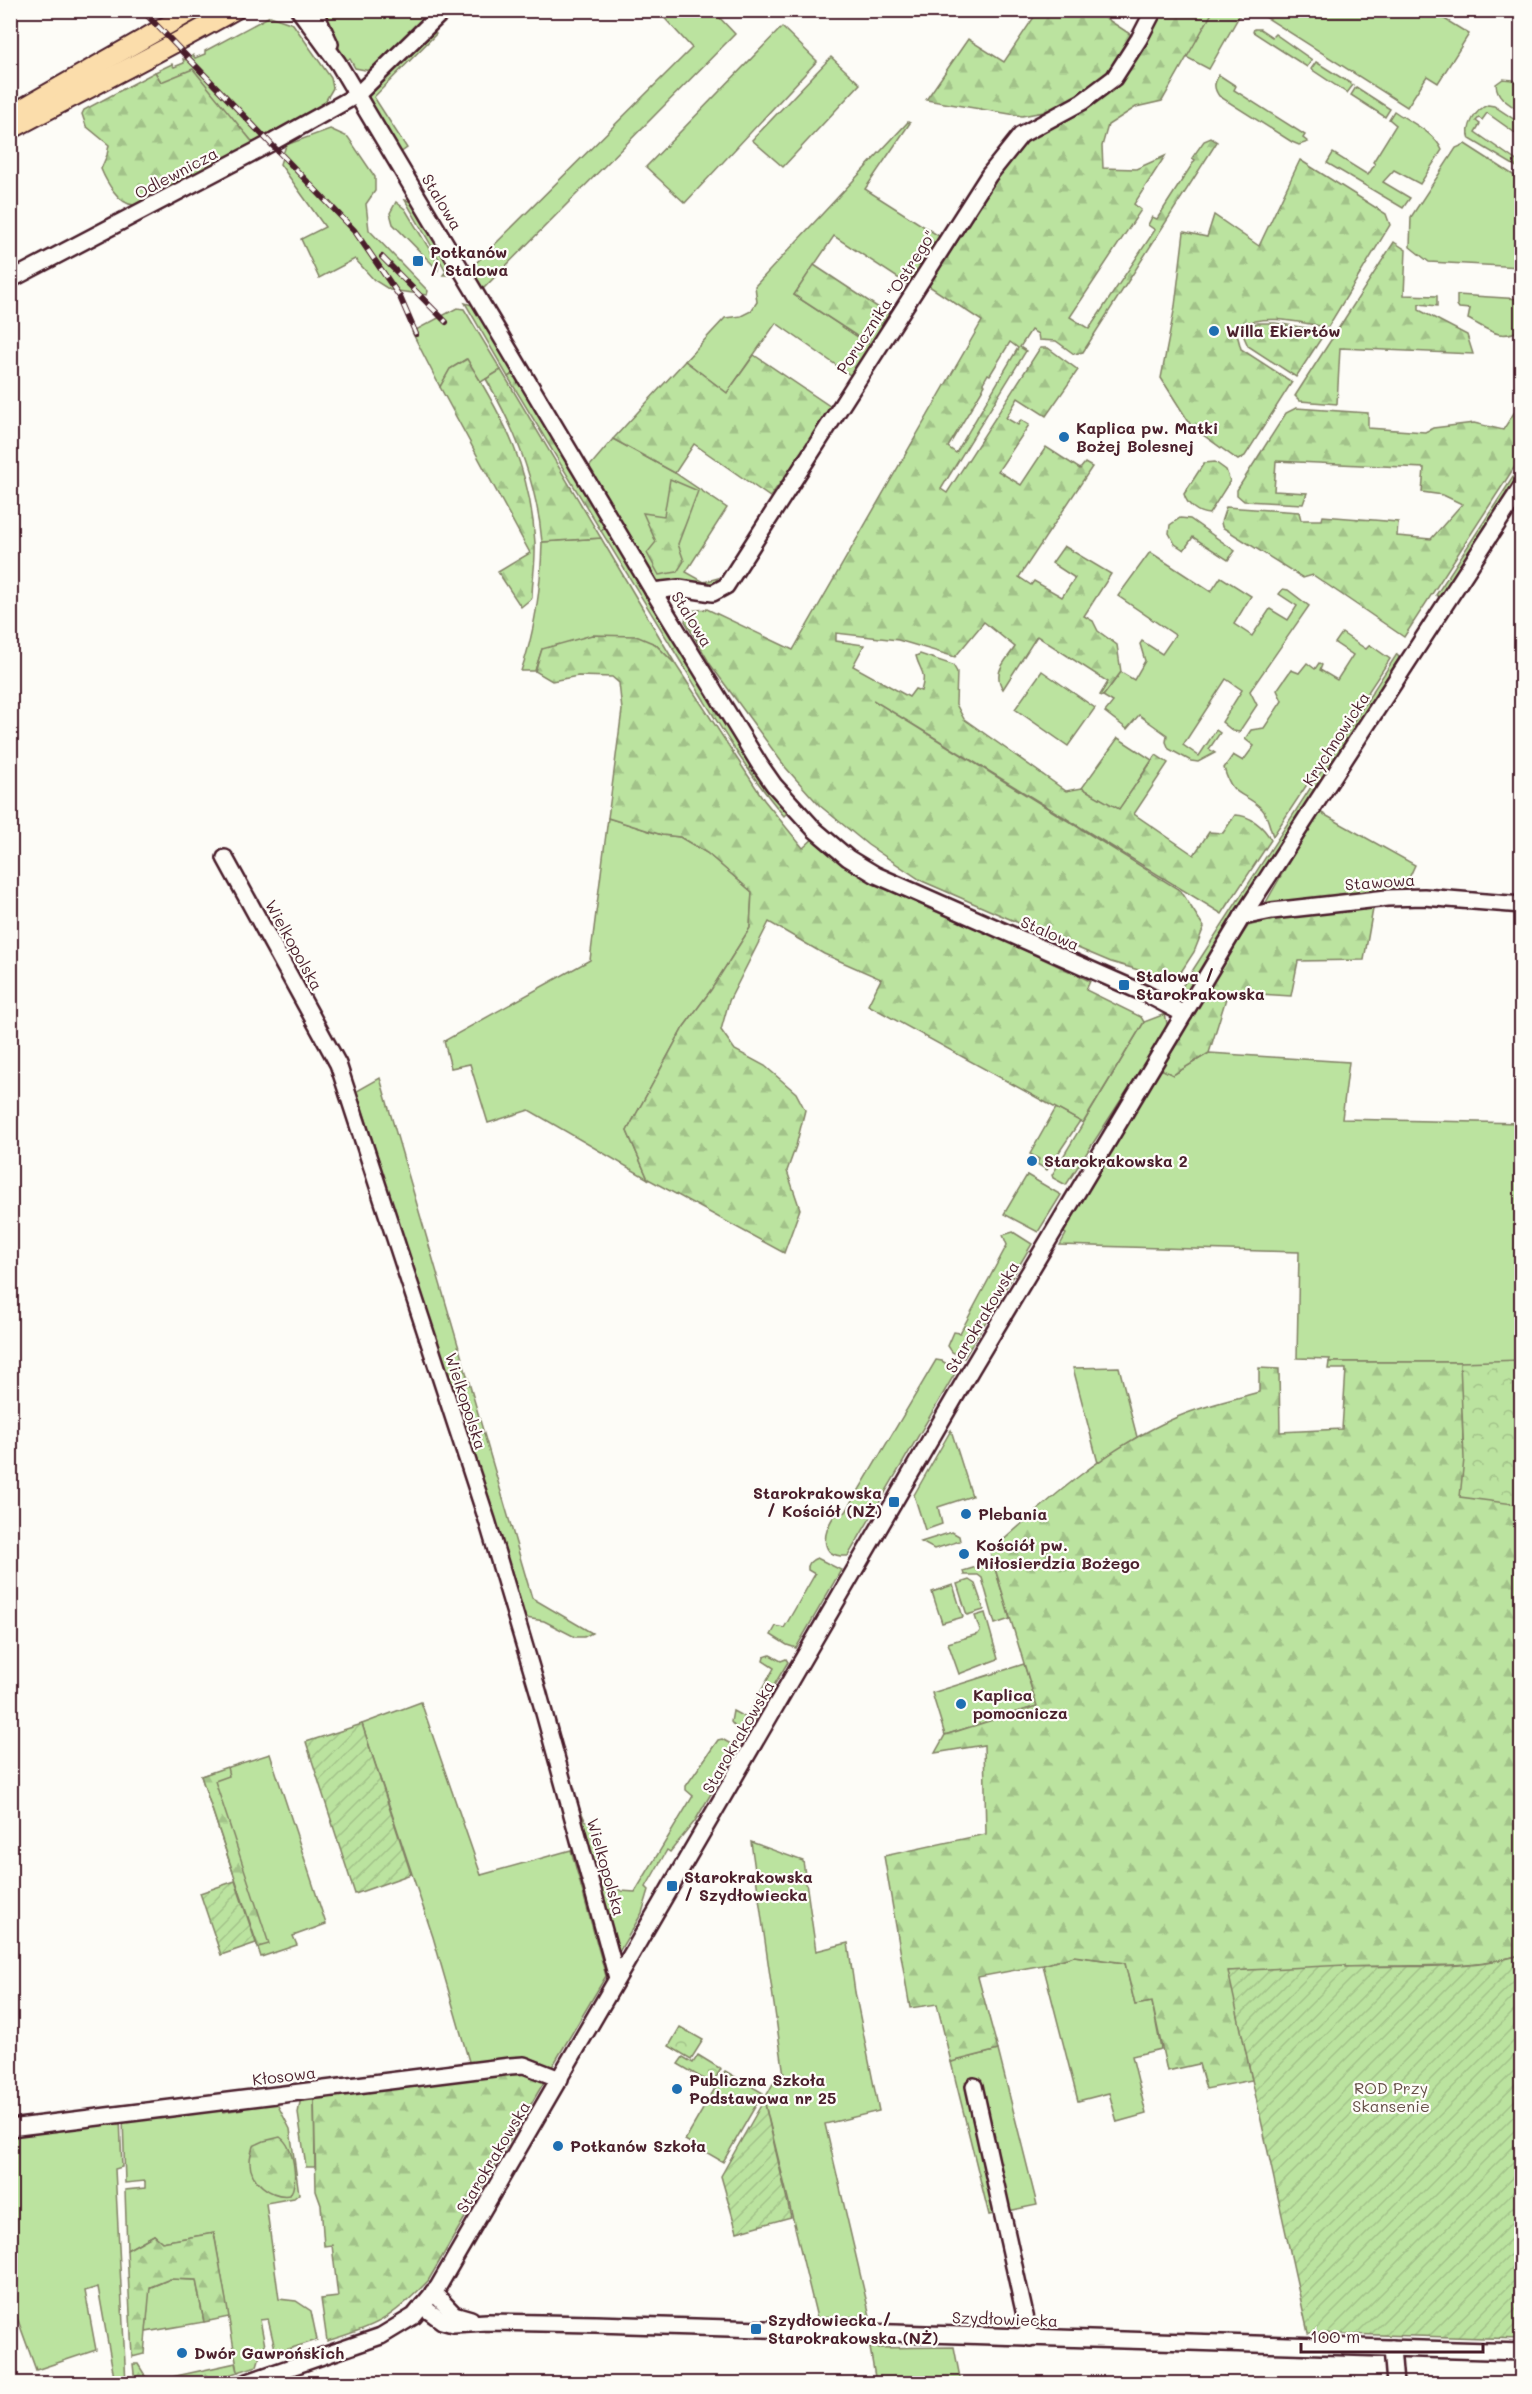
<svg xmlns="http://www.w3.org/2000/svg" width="1532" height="2394" font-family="Mali,sans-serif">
<defs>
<pattern id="forest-firs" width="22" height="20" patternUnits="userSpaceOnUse" patternTransform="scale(1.5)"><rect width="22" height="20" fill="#bbe39f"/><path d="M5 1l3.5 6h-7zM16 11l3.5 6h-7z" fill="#a2c289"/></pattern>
<pattern id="park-crowns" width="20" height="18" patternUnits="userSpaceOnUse" patternTransform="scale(1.5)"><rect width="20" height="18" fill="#bbe39f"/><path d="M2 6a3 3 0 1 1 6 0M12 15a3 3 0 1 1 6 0" fill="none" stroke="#a2c289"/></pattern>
<pattern id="garden-furrows" width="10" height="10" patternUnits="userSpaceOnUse" patternTransform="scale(1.5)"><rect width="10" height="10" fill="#bbe39f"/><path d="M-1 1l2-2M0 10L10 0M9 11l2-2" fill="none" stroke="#a2c289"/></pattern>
</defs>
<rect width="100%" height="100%" fill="#fdfcf7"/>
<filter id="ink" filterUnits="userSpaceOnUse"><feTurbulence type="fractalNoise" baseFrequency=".0167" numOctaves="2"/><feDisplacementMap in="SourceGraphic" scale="12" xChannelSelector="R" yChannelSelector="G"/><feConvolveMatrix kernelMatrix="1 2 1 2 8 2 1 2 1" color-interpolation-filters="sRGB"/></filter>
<g filter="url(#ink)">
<g fill="#bbe39f" stroke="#828165" stroke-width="1.5">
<path d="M319 11H432L370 71 355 68 350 59 345 60Z"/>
<path d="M658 11H721L717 15 735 34 482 290 470 269 692 48Z"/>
<path d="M1213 11H1242L1209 69 1186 57Z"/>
<path d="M1256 11H1426L1438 15 1469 34 1438 83 1427 76 1407 107Z"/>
<path d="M270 16 293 24 331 78 333 88 326 100 328 103 254 144 246 134 161 82 155 72 172 64 174 67 184 63 183 59 187 60 193 55 195 58 205 54V51Z"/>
<path d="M782 27 817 61 685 203 646 167Z"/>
<path d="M1254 29H1260L1272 37 1275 34 1312 60 1307 67 1253 32Z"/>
<path d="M435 32 436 34 374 97 407 148 400 153 368 100V94L403 59Z"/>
<path d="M831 57 860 84 783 167 752 140Z"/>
<path d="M1316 62 1353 85 1347 93 1311 69Z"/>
<path d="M1219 75 1236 86 1234 90 1305 135 1303 138 1308 142 1299 145 1292 142 1219 96C1213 87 1214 83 1219 75Z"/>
<path d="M1503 79 1513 80 1521 86V112C1510 104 1497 99 1496 84Z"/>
<path d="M1356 87 1390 109 1385 117 1351 95Z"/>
<path d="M1488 105 1494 106 1521 124V137L1487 113 1482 120 1479 118 1476 121 1480 124 1475 132 1521 164 1520 169 1470 139C1465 127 1476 109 1488 105Z"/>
<path d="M1394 111C1410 122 1434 132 1442 150L1420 184 1394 170 1383 182 1410 198 1403 208 1327 163 1333 153 1368 175 1375 164 1373 162 1396 125 1389 119Z"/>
<path d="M908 122 910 123 865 189 942 238 910 286 834 236 794 295 872 346 853 377 776 323 727 393 685 361 725 318 741 316 751 311 757 302 755 286Z"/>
<path d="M330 129 348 137 375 177V191L366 204 369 230 428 291 427 295 390 290 374 280 355 259 319 278 301 239 325 227 280 164 286 145Z"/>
<path d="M1465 144 1521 180V267L1429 262 1410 247 1411 217 1456 148Z"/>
<path d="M405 200 412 202 455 273 453 275H443L446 271Z"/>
<path d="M396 202 405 209 439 265 438 270 393 224 390 213Z"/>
<path d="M1457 295 1521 299V329C1500 342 1488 329 1468 319L1470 309 1459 308 1457 305Z"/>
<path d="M465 303 472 305 480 311 516 372 508 377Z"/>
<path d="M457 308 464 309 501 370 481 382 466 359 450 369 440 387 412 332Z"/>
<path d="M613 439 675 473 727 508 686 572 704 582 718 578 713 585 659 586 589 467Z"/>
<path d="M1521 465V474L1440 597 1436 595Z"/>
<path d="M1180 518 1190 519 1235 551 1228 560 1193 537 1184 550 1175 544 1169 533 1170 525Z"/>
<path d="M608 525 680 644 673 649 601 531Z"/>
<path d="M601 538 676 665 655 644 542 649 535 671H521C536 629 541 586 542 542Z"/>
<path d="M1150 552 1211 592 1221 577 1251 596 1234 624 1252 636 1270 609 1288 620 1297 606 1279 594 1283 589 1288 590 1309 606 1250 691 1257 705 1239 732 1233 731 1222 722 1242 690 1226 679 1183 745 1199 756 1216 730 1220 733 1209 749 1215 753 1198 762 1191 761 1169 749 1166 742 1167 735 1139 715 1127 729 1105 712 1113 702 1103 696 1121 672 1134 680 1145 661 1140 644 1142 641 1162 654 1175 635 1118 596Z"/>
<path d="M1342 633 1366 649 1370 645 1390 659 1273 836C1270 829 1268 815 1262 809 1243 790 1233 800 1224 768L1233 755 1243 761 1254 746 1245 739 1251 730 1264 728 1282 701 1277 690 1291 670 1299 673 1307 663 1315 669 1319 663 1322 665 1320 670 1337 680 1353 655 1335 643Z"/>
<path d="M1397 654 1399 658 1190 989 1183 995 1176 996Z"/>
<path d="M1042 671 1095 708 1068 746 1015 709Z"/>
<path d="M1118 738 1152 760 1119 810 1082 788Z"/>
<path d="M1318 811 1415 865 1403 891 1265 904Z"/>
<path d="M608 818 662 835 680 837 707 853 752 892 750 928 711 990 683 1028 627 1131 648 1179 529 1110 488 1123 470 1064 451 1068 444 1041 590 960Z"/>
<path d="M1165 1014 1167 1023 1165 1032 1066 1185 1053 1178 1052 1175 1144 1022Z"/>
<path d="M1209 1053 1349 1062 1342 1119 1521 1123V1428L1460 1362H1329L1330 1359 1297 1358 1299 1252 1060 1245 1066 1234 1061 1231 1157 1067 1173 1075Z"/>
<path d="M380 1078 532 1598 592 1633 584 1637H575L544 1621 526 1618 519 1611 357 1091Z"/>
<path d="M1056 1108 1080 1121 1047 1170 1037 1164 1039 1159 1030 1154Z"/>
<path d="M1027 1175 1061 1195 1038 1232 1004 1214Z"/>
<path d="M1013 1232 1032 1244 964 1358 952 1352 948 1346 954 1332 960 1333 1007 1245 1003 1235Z"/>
<path d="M936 1360 942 1361 957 1370 848 1556C818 1558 823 1533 834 1516L846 1512Z"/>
<path d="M1119 1367 1137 1437 1098 1463 1073 1368Z"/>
<path d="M951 1430 972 1496 938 1507 942 1524 925 1530 914 1495Z"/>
<path d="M952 1532 959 1536 960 1541 934 1549 921 1542Z"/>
<path d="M817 1558 841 1570 796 1648 787 1645 771 1635 776 1626 784 1628 815 1574 808 1570C807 1564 811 1560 817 1558Z"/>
<path d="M993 1562 1010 1619 995 1624 982 1578 978 1575H964L963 1571Z"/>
<path d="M969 1580 975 1584 984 1610 967 1615 957 1584Z"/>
<path d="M953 1585 963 1617 942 1623 932 1592Z"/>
<path d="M985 1613 998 1659 959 1674 948 1643 978 1634 980 1631 975 1616Z"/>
<path d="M770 1655 781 1661 786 1659 788 1662 744 1735 739 1732 731 1722 733 1711 746 1718 774 1668 763 1661 764 1657Z"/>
<path d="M1024 1664 1037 1706 945 1735 932 1693Z"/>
<path d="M421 1702 481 1875 571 1850 606 1976 552 2067 530 2058 470 2065 433 1937 362 1724Z"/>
<path d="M722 1739 738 1748 695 1821 670 1852 667 1850 646 1887 649 1890 642 1913 619 1952 615 1949 576 1807 580 1809 585 1820 595 1827 599 1862 606 1879 621 1891 635 1892 693 1796 686 1790V1786L718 1740Z"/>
<path d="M270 1754 326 1924 293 1936 297 1945 261 1957 201 1776Z"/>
<path d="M751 1842 803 1861 816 1951 848 1943 855 1992 879 2111 825 2124 870 2316 817 2318 764 2100 776 2078 784 2075Z"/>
<path d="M1074 1956 1125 1963 1135 2005 1152 2002 1161 2049 1132 2056 1146 2114 1117 2122 1109 2093 1078 2101 1043 1965Z"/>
<path d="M998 2050 1037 2205 989 2215 951 2062Z"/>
<path d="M725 2071 763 2093 723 2162 685 2140Z"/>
<path d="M314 2095 315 2167H306L298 2113 301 2097Z"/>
<path d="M275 2100 290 2129 299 2194 294 2198 266 2203 279 2299 296 2301 311 2311 317 2340 276 2353 268 2319 260 2320 266 2351 260 2356 257 2366 238 2372 214 2233 162 2242 154 2235 127 2250 125 2190 145 2188V2181L125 2183 123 2118 219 2106 223 2112 242 2109 245 2102Z"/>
<path d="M120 2118 122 2167 115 2169 126 2383H115L98 2287 85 2291 96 2350 36 2370 11 2301 10 2133Z"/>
<path d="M170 2279 196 2280 204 2322 146 2332 149 2288Z"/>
<path d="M954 2347 961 2383H876L870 2348Z"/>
</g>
<g fill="url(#forest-firs)" stroke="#828165" stroke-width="1.5" fill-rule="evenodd">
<path d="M1038 11H1095L1136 38 1111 75 1079 96 1049 111 1022 116 926 100 968 39 1004 62Z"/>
<path d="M1159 11H1213L1162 101 1136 107 1108 125 1102 146 1103 168 1136 169 1165 156 1134 204 1141 210 1070 317 1089 329 1155 230 1148 225 1152 217 1157 219 1195 160 1192 158 1204 141 1211 138 1217 142 1083 352 1074 354 1056 341 1039 340 1038 334 1031 330 1020 347 1026 351 941 489 947 493 1040 348H1048L1078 370 1046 416 1018 398 1006 418 1018 425 1021 420 1029 425 998 471 1021 485 1046 447 1080 469 1085 463 1092 467 1019 577 1031 585 1034 581 1062 597 1075 578 1052 563 1064 546 1111 574 1084 616 1093 621 1098 631 1117 645 1121 672 1103 696 1100 695 1108 682 1037 636 1003 689C992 672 1005 662 1015 647L984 622 955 657 898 640 836 633V641L864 645 853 666 909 697 915 689 921 691C927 671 920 672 916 656L920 654 953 665 957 672 956 704 964 719 1066 791 1082 788 1119 809 1156 755 1168 763 1134 814 1194 855 1209 832 1223 833 1235 815C1250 815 1264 827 1271 840L1222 914 873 700 1181 891 1204 927 1194 952 1179 975 1159 976 1111 962 1042 933 922 881 868 845 819 805 786 768 710 664 685 621 687 611 707 609 793 650 982 321 929 286 1023 137 1084 105ZM1010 342 1018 348 956 453 948 447 985 385 983 383 988 374 990 375Z"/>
<path d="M193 69 254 144C235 155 151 206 134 205 119 205 106 181 101 169L107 155 109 145 86 126 82 114 84 110 155 72 161 82Z"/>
<path d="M1300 160 1386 214 1390 225 1328 327C1300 323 1270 314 1243 324L1237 334 1241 349 1292 382 1245 456 1238 460 1192 427 1161 378 1175 306 1184 232 1207 237 1214 215 1259 246Z"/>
<path d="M1394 242 1406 250 1404 295 1437 296V306L1419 304V310L1467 335 1473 354 1340 348 1337 404 1300 401 1295 396Z"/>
<path d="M814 265 891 316 872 346 794 295Z"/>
<path d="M1257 323H1275L1326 331 1296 377 1248 346 1244 337 1248 327Z"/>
<path d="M754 355 834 409 770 497 694 444 675 473 613 439 685 361 727 393Z"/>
<path d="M467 359C505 420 531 470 535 543 536 562 532 580 532 598L521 607 498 572 530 553 440 387 450 369Z"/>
<path d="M501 370 601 538 542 542C537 483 516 430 486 379Z"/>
<path d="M516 372 608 525 601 531 508 377Z"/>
<path d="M1521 402V457L1404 637 1313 575 1303 578 1222 527 1221 522 1226 507 1299 512 1301 520H1322L1323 516 1398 522 1397 536 1431 539 1462 504 1443 495 1422 492 1424 468 1276 461 1274 491 1307 493 1303 504 1244 501 1237 495V490L1286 413 1296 408 1368 413V428L1425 432 1433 428 1474 423 1503 430Z"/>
<path d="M1215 462 1226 470 1230 481 1209 514C1197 513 1187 505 1184 494L1204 463Z"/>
<path d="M670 479 698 491 678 544 684 561 677 572 659 575 647 553 656 542 643 513 664 516Z"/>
<path d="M592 635 636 636 655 644 676 665 764 800 803 848 815 837 873 879 1090 981 1086 990 1141 1017 1144 1022 1083 1123 868 1005 881 979 824 954 769 922 729 1001 721 1030 735 1050 765 1066 796 1093 805 1110 796 1146 787 1171 800 1209 784 1253 648 1179 627 1131 683 1028 711 990 750 928 752 892 707 853 680 837 662 835 608 818 622 710 619 683 612 677 578 676 552 681 535 671 542 649Z"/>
<path d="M680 644 770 790 788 812 784 816C741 765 707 705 673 649Z"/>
<path d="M1373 909 1364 960 1298 961 1291 996 1228 992 1209 1053 1173 1075 1161 1069 1215 976 1248 926 1285 916Z"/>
<path d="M1329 1362H1461L1463 1443 1521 1428V1955C1477 1967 1435 1965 1389 1966 1336 1966 1282 1970 1229 1971L1252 2080 1206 2089 1199 2064 1167 2071 1152 2002 1135 2005 1125 1963 1074 1956 1043 1965 978 1977 998 2050 951 2062 937 2004 910 2008 884 1856 986 1834 984 1745 935 1753 945 1735 1037 1706 990 1552C1047 1501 1104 1449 1175 1418 1201 1406 1232 1400 1259 1392V1368L1279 1369 1280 1432 1342 1429 1346 1369H1328Z"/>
<path d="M227 1767 229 1776 215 1781 269 1944 258 1947 201 1776Z"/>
<path d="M522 2070 545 2079 544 2082 428 2281C391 2319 377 2326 327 2341L321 2299 338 2297 332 2245 324 2246 321 2205 316 2191 314 2095Z"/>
<path d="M280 2137C294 2147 299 2181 290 2195 271 2198 249 2181 250 2161 250 2156 252 2151 253 2146L264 2141Z"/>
<path d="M214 2233 229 2317 204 2322 196 2280 170 2279 150 2287 144 2354 132 2357 127 2250 154 2235 162 2242Z"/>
<path d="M236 2363 238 2372 203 2383H135L133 2364H138L146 2377 158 2380Z"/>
</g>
<g fill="url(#park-crowns)" stroke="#828165" stroke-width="1.5">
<path d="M1521 1360V1505L1460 1497 1464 1459 1460 1362Z"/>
<path d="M680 2027 703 2040 691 2059 669 2046Z"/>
<path d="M698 2055 721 2069 712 2084 678 2064 683 2057 693 2063Z"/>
</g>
<g fill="url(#garden-furrows)" stroke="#828165" stroke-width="1.5">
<path d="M362 1724 411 1874 355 1894 306 1742Z"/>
<path d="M235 1881 256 1943 221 1955 200 1893Z"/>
<path d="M1521 1955V2339L1308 2333 1228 1971 1345 1965V1967C1404 1965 1464 1971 1521 1955Z"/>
<path d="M764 2100 791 2217 737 2232 721 2176Z"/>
</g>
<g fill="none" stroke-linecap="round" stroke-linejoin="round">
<defs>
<g id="minor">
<path d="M299 10 338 63 357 95 653 591 760 765 774 785 815 830 848 858 876 875 1146 994 1184 1014"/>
<path d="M314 10 330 44"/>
<path d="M10 280 271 143 357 95 444 10"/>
<path d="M653 591 679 588 713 593 726 586 989 175 1021 135 1082 102 1114 78 1139 39 1154 10"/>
<path d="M225 858 338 1064 487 1520 538 1691 617 1978"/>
<path d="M1242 917 1272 911 1387 898 1424 897 1522 905"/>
<path d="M974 2086 1030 2338"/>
<path d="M10 2128 510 2066 524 2065 560 2079"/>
<path d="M433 2292 454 2314 471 2319"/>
<path d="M422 2306 442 2321 453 2324 487 2322 595 2324 1522 2352"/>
<path d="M1392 2348 1395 2384"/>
<path d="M242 2384 381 2336 414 2316 438 2287 972 1368 1184 1014 1242 917 1522 486"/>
</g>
<g id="major">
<path d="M10 115 194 10"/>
<path d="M10 130C85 90 161 52 235 10"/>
</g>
</defs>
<use href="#minor" stroke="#4a1f2b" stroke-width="20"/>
<use href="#major" stroke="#4a1f2b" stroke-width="22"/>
<use href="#minor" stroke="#fdfcf7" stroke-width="15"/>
<use href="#major" stroke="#fbddab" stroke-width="18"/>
<defs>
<g id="rail">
<path d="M142 10 354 230 400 297 416 334"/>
<path d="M382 257 446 322"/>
</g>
</defs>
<use href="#rail" stroke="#4a1f2b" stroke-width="6"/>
<use href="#rail" stroke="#fdfcf7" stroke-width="4" stroke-dasharray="11" stroke-linecap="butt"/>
</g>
</g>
<g fill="#1f6fb2" stroke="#fdfcf7" stroke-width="2">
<rect x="412" y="255" width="12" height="12" rx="3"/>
<circle cx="1214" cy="331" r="6"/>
<circle cx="1064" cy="437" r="6"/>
<rect x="1118" y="979" width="12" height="12" rx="3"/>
<circle cx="1032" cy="1161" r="6"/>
<rect x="888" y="1496" width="12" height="12" rx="3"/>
<circle cx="966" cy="1514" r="6"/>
<circle cx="964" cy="1554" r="6"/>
<circle cx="961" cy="1704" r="6"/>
<rect x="666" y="1880" width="12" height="12" rx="3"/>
<circle cx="677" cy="2089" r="6"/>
<circle cx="558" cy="2146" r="6"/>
<rect x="750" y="2323" width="12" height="12" rx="3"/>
<circle cx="182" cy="2353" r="6"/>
</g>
<g text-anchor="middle" stroke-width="4.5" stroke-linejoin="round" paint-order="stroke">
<g font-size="16" fill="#4a1f2b" stroke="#fdfcf7">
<text transform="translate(176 173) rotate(-28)" y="6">Odlewnicza</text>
<text transform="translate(442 202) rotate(59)" y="6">Stalowa</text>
<text transform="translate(886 302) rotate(-57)" y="6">Porucznika "Ostrego"</text>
<text transform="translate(692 619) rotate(58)" y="6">Stalowa</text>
<text transform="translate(1336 739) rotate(-57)" y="6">Krychnowicka</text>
<text transform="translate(1380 882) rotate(-4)" y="6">Stawowa</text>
<text transform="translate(1050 933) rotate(24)" y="6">Stalowa</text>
<text transform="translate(294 945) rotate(61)" y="6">Wielkopolska</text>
<text transform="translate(982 1317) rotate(-59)" y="6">Starokrakowska</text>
<text transform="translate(466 1401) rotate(72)" y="6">Wielkopolska</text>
<text transform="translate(738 1737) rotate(-60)" y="6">Starokrakowska</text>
<text transform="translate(606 1867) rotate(74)" y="6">Wielkopolska</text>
<text transform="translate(284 2076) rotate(-7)" y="6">Kłosowa</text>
<text transform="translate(493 2157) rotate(-59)" y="6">Starokrakowska</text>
<text transform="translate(1005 2319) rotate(2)" y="6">Szydłowiecka</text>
</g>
<g font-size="16" font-weight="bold" fill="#4a1f2b" stroke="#fdfcf7" text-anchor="start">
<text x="430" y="258">Potkanów<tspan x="430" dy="18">/ Stalowa</tspan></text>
<text x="1226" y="337">Willa Ekiertów</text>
<text x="1076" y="434">Kaplica pw. Matki<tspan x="1076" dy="18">Bożej Bolesnej</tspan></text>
<text x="1136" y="982">Stalowa /<tspan x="1136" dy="18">Starokrakowska</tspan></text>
<text x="1044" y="1167">Starokrakowska 2</text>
<text x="882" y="1499" text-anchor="end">Starokrakowska<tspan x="882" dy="18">/ Kościół (NŻ)</tspan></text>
<text x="978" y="1520">Plebania</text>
<text x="976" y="1551">Kościół pw.<tspan x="976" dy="18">Miłosierdzia Bożego</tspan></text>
<text x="973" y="1701">Kaplica<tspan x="973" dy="18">pomocnicza</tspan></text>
<text x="684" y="1883">Starokrakowska<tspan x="684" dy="18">/ Szydłowiecka</tspan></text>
<text x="689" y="2086">Publiczna Szkoła<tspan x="689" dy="18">Podstawowa nr 25</tspan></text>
<text x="570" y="2152">Potkanów Szkoła</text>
<text x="768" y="2326">Szydłowiecka /<tspan x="768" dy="18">Starokrakowska (NŻ)</tspan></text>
<text x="194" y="2359">Dwór Gawrońskich</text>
</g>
<g font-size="16" fill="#665048" stroke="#fdfcf7">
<text x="1391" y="2094">ROD Przy<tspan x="1391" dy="18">Skansenie</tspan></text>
</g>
</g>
<rect width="1532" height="2394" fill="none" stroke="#fdfcf7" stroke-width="36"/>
<rect x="18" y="18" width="1496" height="2358" fill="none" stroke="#4a1f2b" stroke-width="2" filter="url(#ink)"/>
<path d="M1301 2343v9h182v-9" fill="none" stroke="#4a1f2b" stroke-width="3"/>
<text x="1310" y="2343" font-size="18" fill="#4a1f2b" stroke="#fdfcf7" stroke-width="4.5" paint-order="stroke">100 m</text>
</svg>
